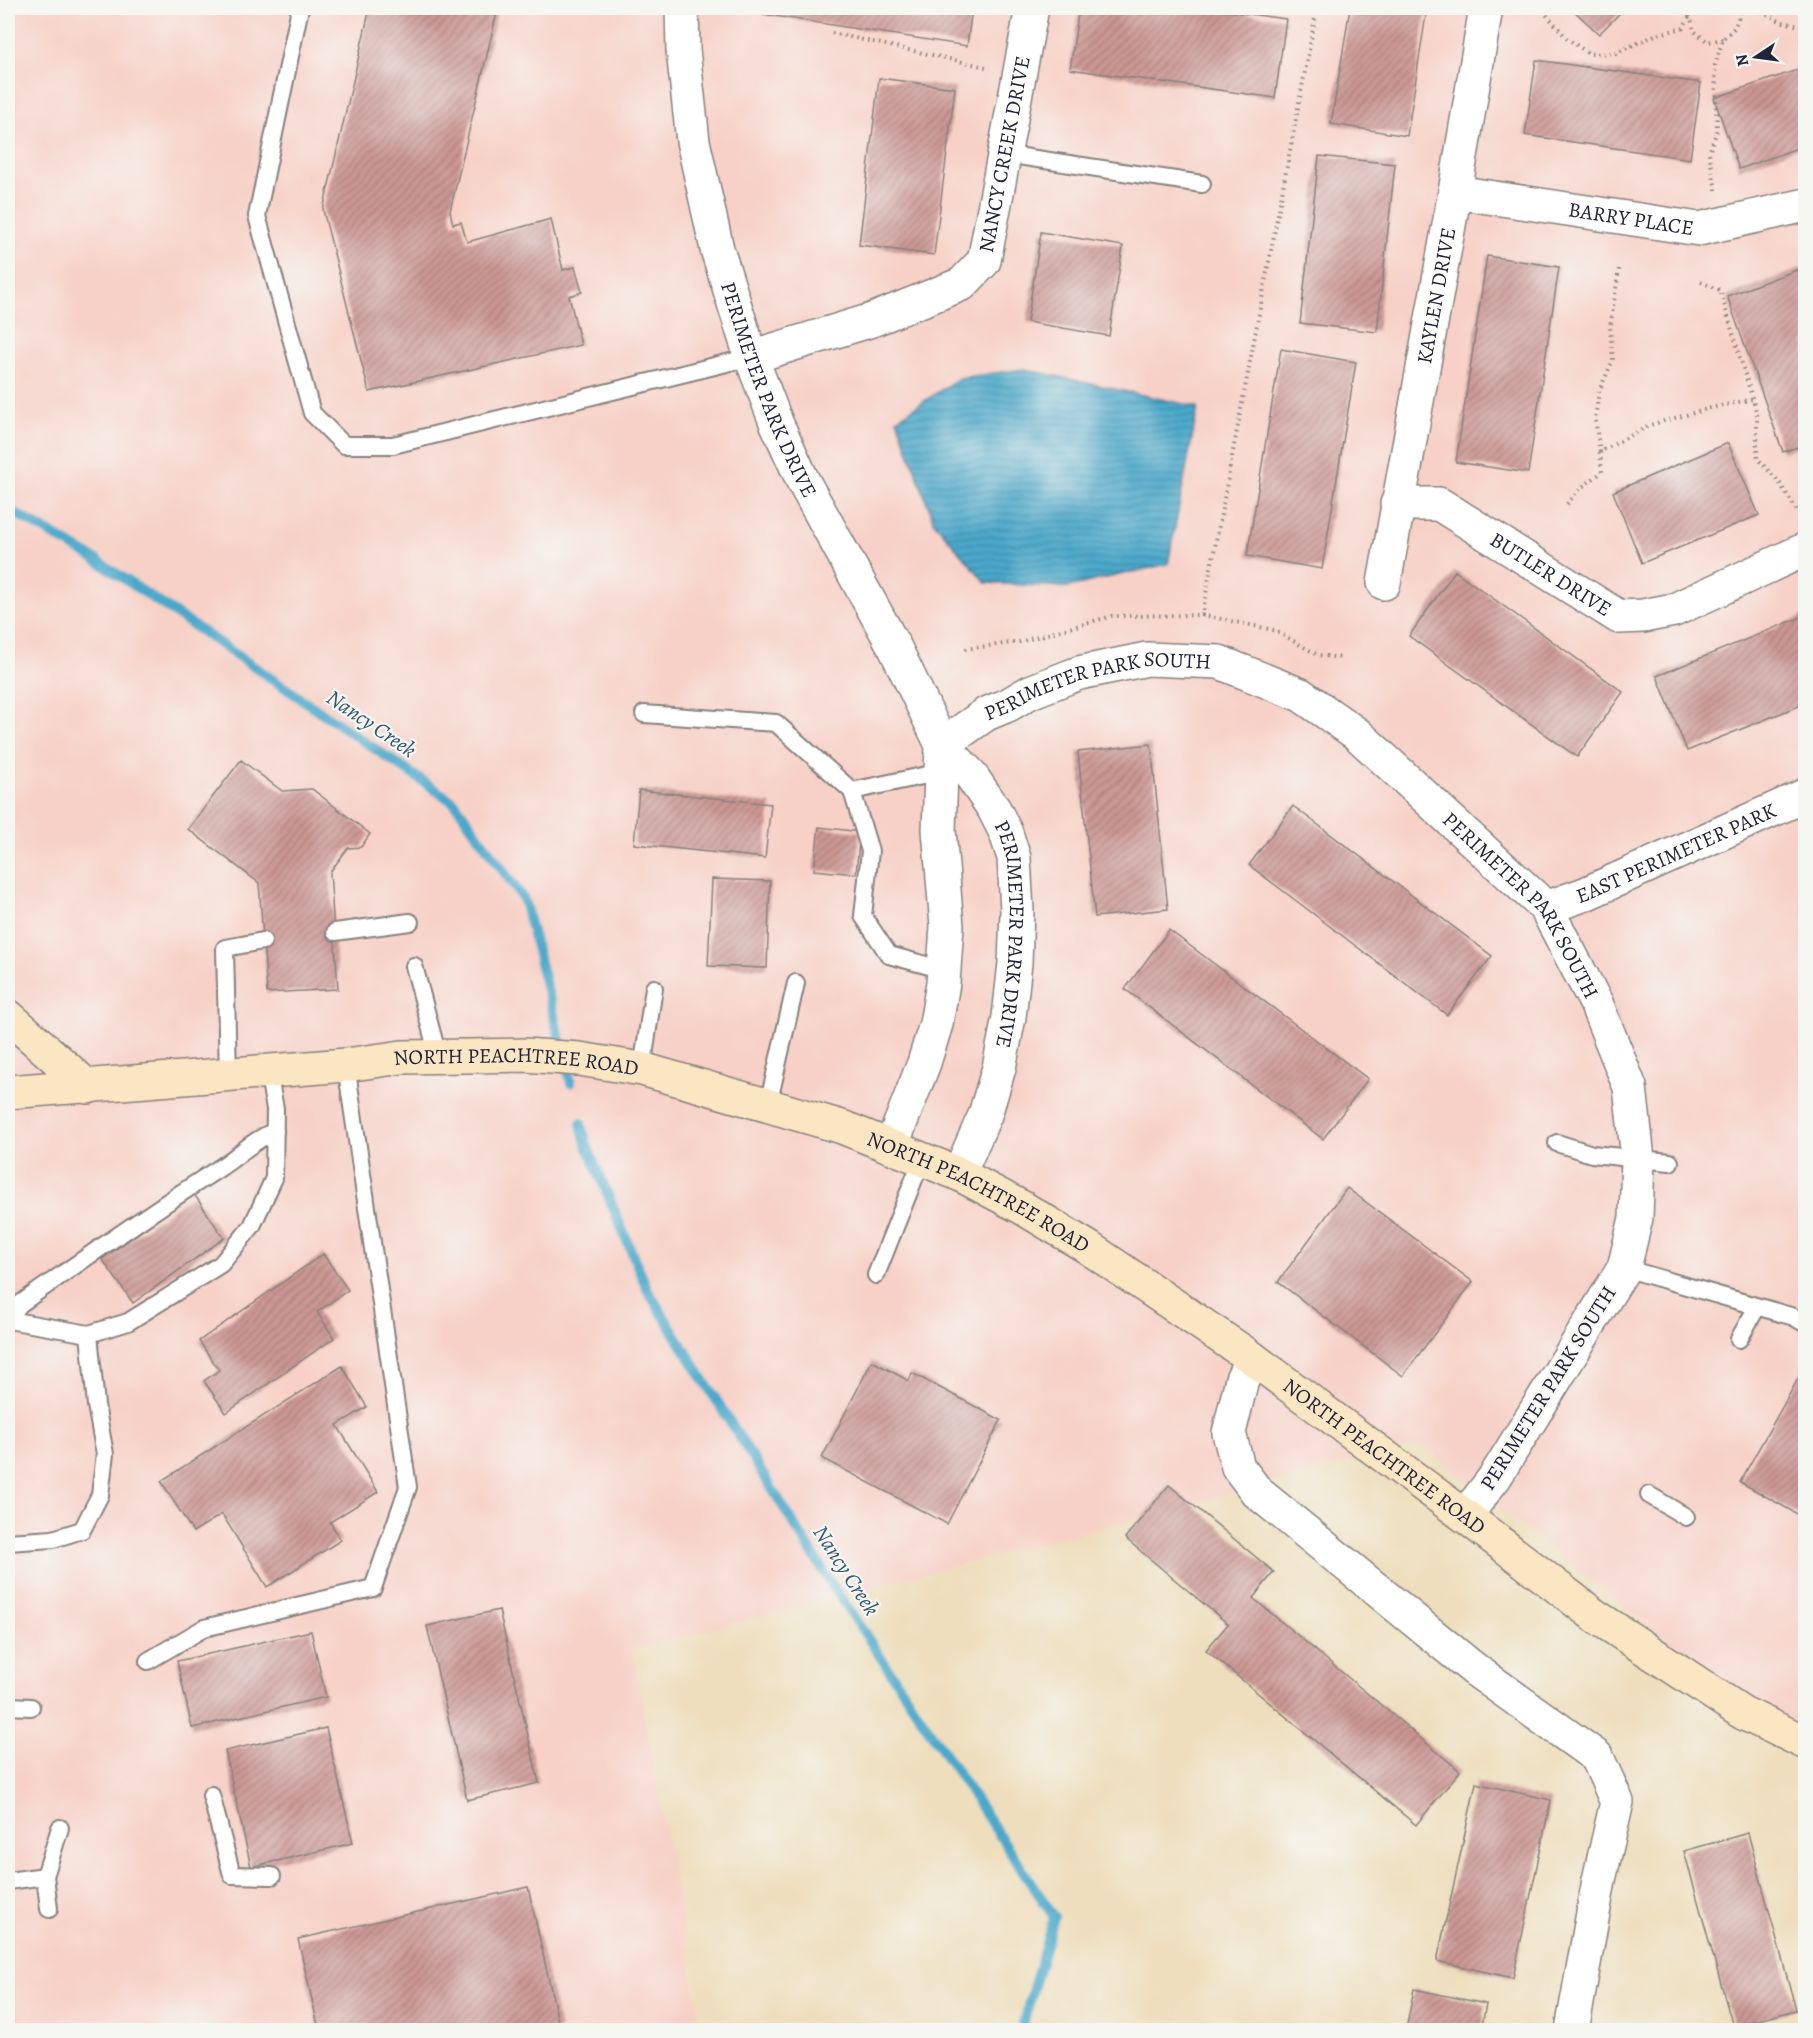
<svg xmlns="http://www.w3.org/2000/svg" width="1813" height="2038" font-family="Alegreya,serif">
<defs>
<pattern id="water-rules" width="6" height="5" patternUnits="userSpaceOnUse" patternTransform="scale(1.5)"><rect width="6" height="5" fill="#4ba8ca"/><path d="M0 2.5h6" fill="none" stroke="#3e88a5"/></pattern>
<pattern id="building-hatch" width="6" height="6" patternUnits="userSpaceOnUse" patternTransform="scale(1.5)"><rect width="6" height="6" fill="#cc9894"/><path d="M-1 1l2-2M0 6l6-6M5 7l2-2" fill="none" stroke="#a57c7a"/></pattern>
</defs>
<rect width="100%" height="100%" fill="#f6f6f2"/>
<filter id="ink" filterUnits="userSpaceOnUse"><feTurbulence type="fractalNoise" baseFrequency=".0167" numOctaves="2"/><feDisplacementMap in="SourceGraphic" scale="12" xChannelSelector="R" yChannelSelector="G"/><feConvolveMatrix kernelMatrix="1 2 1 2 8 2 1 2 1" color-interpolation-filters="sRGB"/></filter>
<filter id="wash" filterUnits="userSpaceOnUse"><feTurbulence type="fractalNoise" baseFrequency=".008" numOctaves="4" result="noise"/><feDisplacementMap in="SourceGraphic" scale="24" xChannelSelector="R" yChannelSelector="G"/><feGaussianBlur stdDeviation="1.35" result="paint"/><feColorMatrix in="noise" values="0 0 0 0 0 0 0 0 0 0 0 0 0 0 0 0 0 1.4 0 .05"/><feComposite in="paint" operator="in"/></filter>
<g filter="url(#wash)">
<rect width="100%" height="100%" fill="#eedebd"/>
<path fill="#f7d1c7" d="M8 8H1805V1732L1734 1694 1420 1444 632 1650 702 2030H8Z"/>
<path fill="url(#water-rules)" stroke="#366582" stroke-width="1.5" d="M1024 369 1198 407 1168 564 1068 587 986 583 934 522 897 419 959 378Z"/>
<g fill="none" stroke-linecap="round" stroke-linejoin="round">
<g stroke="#4ba8ca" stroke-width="10">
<path d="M8 509 95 559 455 803 524 900 571 1083"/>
<path d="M581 1123 586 1143 648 1291 831 1583 1054 1917 1021 2030"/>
</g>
</g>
<g id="blocks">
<g fill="url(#building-hatch)">
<path d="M370 8H498L450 211 453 224 461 222 467 242 551 219 563 270 575 267 582 292 569 296 581 345 369 392 323 210Z"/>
<path d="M762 8H972L967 46 761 14Z"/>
<path d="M1079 8H1204L1286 19 1275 98 1070 69Z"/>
<path d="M1350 8H1427L1407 136 1331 124Z"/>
<path d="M1571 8H1625L1599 34Z"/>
<path d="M1536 60 1701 83 1690 159 1525 135Z"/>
<path d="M1806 67V145L1739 169 1714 98Z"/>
<path d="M879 78 955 88 934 255 859 245Z"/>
<path d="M1319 156 1395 164 1377 332 1300 323Z"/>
<path d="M1041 232 1123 246 1109 336 1027 322Z"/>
<path d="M1487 256 1559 267 1528 473 1456 462Z"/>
<path d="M1802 268 1806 277V444L1783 452 1727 296Z"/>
<path d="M1281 349 1356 362 1322 569 1247 556Z"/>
<path d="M1728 443 1759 515 1642 563 1613 492Z"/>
<path d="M1455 571 1623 692 1577 757 1409 636Z"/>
<path d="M1806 615V703L1687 751 1657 676Z"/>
<path d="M1151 744 1168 909 1095 917 1078 752Z"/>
<path d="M241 760 282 791 312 789 370 834 361 847 348 848 330 872 338 989 267 993 259 883 188 829Z"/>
<path d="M639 790 771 804 765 858 634 844Z"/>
<path d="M1293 806 1492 956 1447 1015 1249 865Z"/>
<path d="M819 827 860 832 856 874 814 870Z"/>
<path d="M712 879 770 881 767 968 708 966Z"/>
<path d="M1169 930 1368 1079 1323 1139 1125 989Z"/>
<path d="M1347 1188 1473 1282 1403 1376 1278 1282Z"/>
<path d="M194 1194 224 1238 133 1303 102 1259Z"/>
<path d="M323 1254 348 1290 317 1312 334 1338 226 1413 204 1381 219 1370 199 1341Z"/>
<path d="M872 1361 909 1381 912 1373 1001 1420 947 1524 822 1458Z"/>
<path d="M342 1366 367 1407 337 1425 378 1492 330 1522 341 1540 267 1587 222 1514 193 1532 161 1481Z"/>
<path d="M1802 1372 1806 1374V1519L1740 1482Z"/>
<path d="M1169 1485 1274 1572 1253 1598 1460 1771 1416 1825 1206 1650 1228 1624 1125 1538Z"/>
<path d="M499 1610 539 1783 467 1800 427 1626Z"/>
<path d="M311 1631 326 1697 192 1728 177 1661Z"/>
<path d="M326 1728 353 1843 251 1867 225 1751Z"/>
<path d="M1476 1783 1551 1800 1513 1978 1437 1961Z"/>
<path d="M1748 1833 1796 2010 1733 2027 1684 1851Z"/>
<path d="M528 1887 560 2030H319L298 1939Z"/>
<path d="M1414 1989 1486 2004 1481 2030H1406Z"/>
</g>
</g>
</g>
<g filter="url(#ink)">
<use href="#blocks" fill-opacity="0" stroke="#88807c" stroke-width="1.5"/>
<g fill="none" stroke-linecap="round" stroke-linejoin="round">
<defs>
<g id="lane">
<path d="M300 8 257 216 312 413 344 445H393L751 357"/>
<path d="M1004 154 1202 184"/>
<path d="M644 714 776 723 852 791"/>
<path d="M941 772 852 791 870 851 863 916 889 955 944 970"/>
<path d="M335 932 410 922"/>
<path d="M414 966 438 1056"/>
<path d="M642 1069 654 988"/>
<path d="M228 1075 225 948 263 941"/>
<path d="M768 1105 796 983"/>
<path d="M1557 1143 1592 1154 1670 1162"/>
<path d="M1624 1268 1794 1317 1806 1324"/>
<path d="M876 1275 922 1159"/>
<path d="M8 1319 20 1304C85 1258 151 1212 218 1169 239 1156 251 1141 275 1131"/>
<path d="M8 1320 89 1334 96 1405 105 1454 100 1495 82 1530 53 1539 8 1542"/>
<path d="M89 1334 128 1322 221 1264 252 1226 274 1178 275 1109 268 1071"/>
<path d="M1739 1339 1757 1307"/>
<path d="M1649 1495 1686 1517"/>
<path d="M148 1661 204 1628 373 1588 408 1487 346 1065"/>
<path d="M8 1706 31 1707"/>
<path d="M211 1795 232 1875 272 1876"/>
<path d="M45 1876 60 1828"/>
<path d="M8 1881 45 1876 49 1909"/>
</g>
<g id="street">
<path id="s1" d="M682 8 683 50 693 141 717 249 751 357 776 422 803 481 895 648 942 745 970 774 994 809 1006 833 1014 858 1017 911 1015 963 1009 1017 999 1068 985 1115 959 1174"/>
<path id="s2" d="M1455 192 1699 229 1806 205"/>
<path id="s3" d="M751 357 872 320 962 284 984 261 1032 8"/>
<path id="s4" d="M1397 504H1439L1619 617 1643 616 1674 610 1806 549"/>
<path id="s5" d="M1384 583 1455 192 1486 8"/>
<path id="s6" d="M942 745 986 714 1008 705 1030 692 1079 673 1147 659 1219 662 1301 695 1357 734 1546 908 1596 1003 1630 1087 1638 1159 1636 1218 1624 1268 1495 1477 1465 1516"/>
<path id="s7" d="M1546 908 1585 894 1806 795"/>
<path d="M891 1147 924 1063 936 1024 943 983 947 926 939 830 942 745"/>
<path d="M1252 1358 1242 1379 1229 1433 1238 1467 1257 1492 1474 1669 1597 1757 1617 1802 1599 1880 1572 2030"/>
</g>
<g id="secondary">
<path d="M8 1016 88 1087"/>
<path id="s8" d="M8 1092 346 1065 402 1057 525 1055 579 1059 642 1069 842 1127 959 1174 1023 1208 1089 1248 1252 1358 1465 1516 1594 1615 1743 1713 1806 1743"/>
</g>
</defs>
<use href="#lane" stroke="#88807c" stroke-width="20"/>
<use href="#street" stroke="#88807c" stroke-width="36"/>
<use href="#secondary" stroke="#88807c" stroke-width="36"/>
<g stroke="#88807c" stroke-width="4" stroke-dasharray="1.5 4.5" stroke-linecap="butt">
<path d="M1537 8 1543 11 1567 38 1589 54 1616 53 1655 35 1683 28 1694 8"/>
<path d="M1750 8 1761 11 1780 21 1806 28"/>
<path d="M1690 15 1694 31 1708 42 1723 39"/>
<path d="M832 33 986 67"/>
<path d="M1716 190 1709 153 1717 130 1715 65 1723 39 1735 27 1742 8"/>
<path d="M1701 282 1720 290 1757 414V458L1779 482 1799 514"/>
<path d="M1600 452 1595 419 1599 391 1613 360 1610 328 1619 269"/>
<path d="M1567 504 1581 488 1602 472 1600 452 1650 425 1711 408 1753 399"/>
<path d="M1202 615 1274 630 1318 655 1341 658"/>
<path d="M965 649 1019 642 1112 616 1202 615 1317 8"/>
</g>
<use href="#lane" stroke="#fff" stroke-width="16"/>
<use href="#street" stroke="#fff" stroke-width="33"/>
<use href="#secondary" stroke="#fbe6c4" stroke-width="33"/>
</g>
</g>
<g text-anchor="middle" stroke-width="4.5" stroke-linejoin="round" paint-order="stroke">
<g font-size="21" fill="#22223b" stroke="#f6f6f2">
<text dy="7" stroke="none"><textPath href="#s3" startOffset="364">NANCY CREEK DRIVE</textPath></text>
<text dy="7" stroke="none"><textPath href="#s2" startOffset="178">BARRY PLACE</textPath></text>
<text dy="7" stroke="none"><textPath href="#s5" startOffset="292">KAYLEN DRIVE</textPath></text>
<text dy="7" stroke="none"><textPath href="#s1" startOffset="394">PERIMETER PARK DRIVE</textPath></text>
<text dy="7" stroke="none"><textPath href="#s4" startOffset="174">BUTLER DRIVE</textPath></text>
<text dy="7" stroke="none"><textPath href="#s6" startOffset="171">PERIMETER PARK SOUTH</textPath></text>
<text dy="7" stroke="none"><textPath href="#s7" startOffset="141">EAST PERIMETER PARK</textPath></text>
<text dy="7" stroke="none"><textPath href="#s6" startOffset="693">PERIMETER PARK SOUTH</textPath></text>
<text dy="7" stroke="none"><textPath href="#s1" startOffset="1002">PERIMETER PARK DRIVE</textPath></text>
<text dy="7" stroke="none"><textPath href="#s8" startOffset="510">NORTH PEACHTREE ROAD</textPath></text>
<text dy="7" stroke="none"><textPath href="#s8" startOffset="996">NORTH PEACHTREE ROAD</textPath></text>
<text transform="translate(1548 1388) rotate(-58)" y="7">PERIMETER PARK SOUTH</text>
<text dy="7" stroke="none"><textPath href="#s8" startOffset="1482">NORTH PEACHTREE ROAD</textPath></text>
</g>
<g font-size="22" font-style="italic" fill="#325874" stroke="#f6f6f2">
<text transform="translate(372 723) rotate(34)" y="8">Nancy Creek</text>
<text transform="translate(847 1570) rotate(57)" y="8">Nancy Creek</text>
</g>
</g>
<rect width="1813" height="2038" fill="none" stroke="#f6f6f2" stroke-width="30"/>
<g transform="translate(1756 57) rotate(257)" stroke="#f6f6f2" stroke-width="4.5" paint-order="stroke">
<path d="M0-4.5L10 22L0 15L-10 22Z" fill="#22223b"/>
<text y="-9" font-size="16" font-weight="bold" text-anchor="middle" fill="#22223b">N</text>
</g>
</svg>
